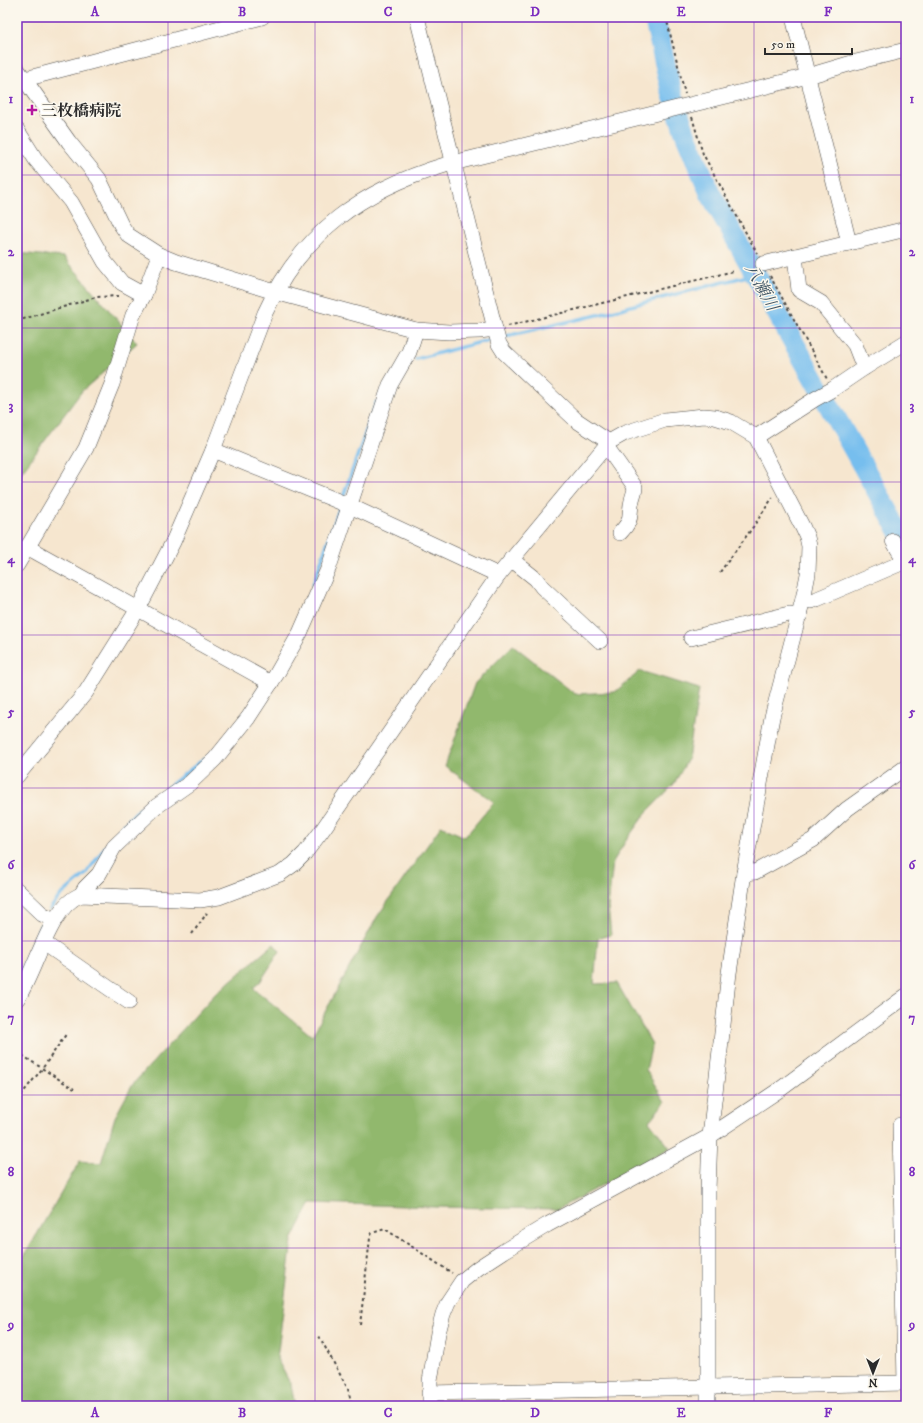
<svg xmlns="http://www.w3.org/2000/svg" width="923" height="1423" font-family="'IM FELL DW Pica','Noto Serif JP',serif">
<rect width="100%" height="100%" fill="#fbf7ec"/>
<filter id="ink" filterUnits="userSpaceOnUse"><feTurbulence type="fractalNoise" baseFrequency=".025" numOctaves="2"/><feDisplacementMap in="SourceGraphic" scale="8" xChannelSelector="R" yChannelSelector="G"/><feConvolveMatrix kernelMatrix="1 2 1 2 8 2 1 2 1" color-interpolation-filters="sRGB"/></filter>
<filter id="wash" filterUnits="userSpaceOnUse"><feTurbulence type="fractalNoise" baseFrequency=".012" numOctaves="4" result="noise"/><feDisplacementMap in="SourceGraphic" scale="16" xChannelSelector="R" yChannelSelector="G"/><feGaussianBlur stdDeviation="0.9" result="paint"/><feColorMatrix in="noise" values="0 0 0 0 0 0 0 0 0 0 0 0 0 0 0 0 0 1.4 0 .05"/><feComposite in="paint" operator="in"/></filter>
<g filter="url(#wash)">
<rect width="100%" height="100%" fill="#f6e6cf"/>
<g fill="#91b86d" stroke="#5e724c">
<path d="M17 253 64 257 137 343 82 391 17 478Z"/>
<path d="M513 645 575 694 615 692 640 671 699 689 688 759 674 784 645 814 625 842 613 862 608 907 611 935 598 938 594 984 617 983 652 1044 646 1070 665 1102 649 1121 670 1148 558 1209 434 1207 311 1203 292 1240 277 1359 291 1385 295 1406H17V1268L80 1161 101 1163 115 1117 133 1084 215 994 274 944 280 951 260 982 253 988 312 1036 377 917 441 826 465 837 494 802 445 766 475 683Z"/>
</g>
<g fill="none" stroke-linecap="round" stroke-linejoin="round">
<g stroke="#76beee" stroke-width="3.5">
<path d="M506 336 602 314 638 304 755 274"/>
<path d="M416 359 489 340"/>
<path d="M342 500 376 402"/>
<path d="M313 585 340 506"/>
<path d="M110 841 135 813 204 759"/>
<path d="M50 909 60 896 86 874 106 846"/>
<path d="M17 980 41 925"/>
</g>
<path stroke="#76beee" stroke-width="21" d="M654 17 671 89 685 133 710 193 906 543"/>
</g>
</g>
<g filter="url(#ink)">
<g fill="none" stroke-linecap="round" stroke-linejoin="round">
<defs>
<g id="minor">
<path d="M417 17 495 329 499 344 504 352 576 420 609 442 625 433 665 420 704 416 715 417 731 422 756 437 803 528 807 537 809 546 808 574 803 599 772 717 744 873 729 973 710 1136 708 1190V1406"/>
<path d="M793 17 849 243"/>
<path d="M17 69 69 142 99 179 121 225 128 235 159 255 176 262 275 292 416 330 449 332 479 331 495 329"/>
<path d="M25 79 262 17"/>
<path d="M17 130 36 160 71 202 105 262 122 283 144 295"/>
<path d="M795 256 799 290 821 303 855 345 864 368"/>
<path d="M763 264 906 229"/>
<path d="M756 437 815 399 833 389 864 368 906 342"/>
<path d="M606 446 635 487C635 492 633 495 632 500 628 517 634 518 620 533"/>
<path d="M213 450 350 506 492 572 498 576"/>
<path d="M893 541 906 563"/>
<path d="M27 547 271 683"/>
<path d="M511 559 536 579 542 587 600 641"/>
<path d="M17 565 86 448 112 384 133 315 144 295 159 255"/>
<path d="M803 599 811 601 817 599 906 561"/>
<path d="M691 638 789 614 800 615"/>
<path d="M17 776 86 692 138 609 173 542 213 450 265 313C302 232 362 190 445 165L808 76 852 63 906 50"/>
<path d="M744 873 755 872 813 840 847 809 906 767"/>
<path d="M17 890 42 914 54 920"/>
<path d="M81 895 85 888 99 874 114 847 157 806 190 783 215 759 248 718 276 675 300 633 329 567 390 385 409 352 416 330"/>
<path d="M44 943 129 1002"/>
<path d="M17 999C35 973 50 905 81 895L200 900 219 897 280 874 294 864 305 853 321 832 498 576 609 442"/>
<path d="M905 1383 900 1125H906"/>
<path d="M429 1393 906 1383"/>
<path d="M430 1406V1381L438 1333 443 1314 448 1302 462 1281 478 1268 504 1251 547 1225 710 1136 782 1088 906 996"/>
</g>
</defs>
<use href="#minor" stroke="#494744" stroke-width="16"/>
<g stroke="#494744" stroke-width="2" stroke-dasharray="3 3" stroke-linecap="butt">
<path d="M666 17 685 94"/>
<path d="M692 117 703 154 757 253"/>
<path d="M770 276 827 379"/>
<path d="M17 321 96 297 118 296"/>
<path d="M508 326 734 271"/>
<path d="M720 572 753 527 773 497"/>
<path d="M192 934 207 913"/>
<path d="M17 1052 74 1089"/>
<path d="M17 1100 42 1069 67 1033"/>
<path d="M360 1325 370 1238 372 1233 385 1229 452 1273"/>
<path d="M319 1336 348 1389 352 1406"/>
</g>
<use href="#minor" stroke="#fff" stroke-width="15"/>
</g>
</g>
<path fill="none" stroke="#7b2cbf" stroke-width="1" stroke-opacity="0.55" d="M168 17V1406M315 17V1406M462 17V1406M608 17V1406M754 17V1406M17 175H906M17 328H906M17 482H906M17 635H906M17 788H906M17 941H906M17 1095H906M17 1248H906"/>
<path fill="#b5179e" stroke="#fbf7ec" stroke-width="1.5" d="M30 104h4v4h4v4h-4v4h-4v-4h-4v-4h4z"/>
<g text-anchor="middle" stroke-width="3" stroke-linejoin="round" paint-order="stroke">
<g font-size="16" font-weight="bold" fill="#2b2b2b" stroke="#fbf7ec" text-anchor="start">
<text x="41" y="116">三枚橋病院</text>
</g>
<g font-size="17" font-style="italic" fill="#425766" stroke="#fbf7ec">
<text transform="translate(762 287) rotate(61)" y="6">八瀬川</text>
</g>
</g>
<rect width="923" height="1423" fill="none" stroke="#fbf7ec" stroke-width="44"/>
<g transform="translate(873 1373) rotate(180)" stroke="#fbf7ec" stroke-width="3" paint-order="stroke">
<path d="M0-3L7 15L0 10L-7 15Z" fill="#2b2b2b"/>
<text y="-6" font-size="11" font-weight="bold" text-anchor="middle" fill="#2b2b2b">N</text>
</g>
<path d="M765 48v6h87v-6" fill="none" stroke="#2b2b2b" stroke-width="2"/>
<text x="771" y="48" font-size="12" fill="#2b2b2b" stroke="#fbf7ec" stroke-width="3" paint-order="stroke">50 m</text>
<rect x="22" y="22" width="879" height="1379" fill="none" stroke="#7b2cbf" stroke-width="1.5"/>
<g font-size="13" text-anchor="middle" font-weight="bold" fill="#7b2cbf">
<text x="95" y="16">A</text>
<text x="242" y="16">B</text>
<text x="388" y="16">C</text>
<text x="535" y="16">D</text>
<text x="681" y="16">E</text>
<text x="828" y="16">F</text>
<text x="11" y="103">1</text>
<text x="912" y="103">1</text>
<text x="11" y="256">2</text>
<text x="912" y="256">2</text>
<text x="11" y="410">3</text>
<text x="912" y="410">3</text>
<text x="11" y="563">4</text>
<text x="912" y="563">4</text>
<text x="11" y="716">5</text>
<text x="912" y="716">5</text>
<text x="11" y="869">6</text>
<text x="912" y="869">6</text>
<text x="11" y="1022">7</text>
<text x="912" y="1022">7</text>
<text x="11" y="1176">8</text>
<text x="912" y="1176">8</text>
<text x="11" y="1329">9</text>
<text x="912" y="1329">9</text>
<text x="95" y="1417">A</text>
<text x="242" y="1417">B</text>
<text x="388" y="1417">C</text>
<text x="535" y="1417">D</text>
<text x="681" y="1417">E</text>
<text x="828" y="1417">F</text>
</g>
</svg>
